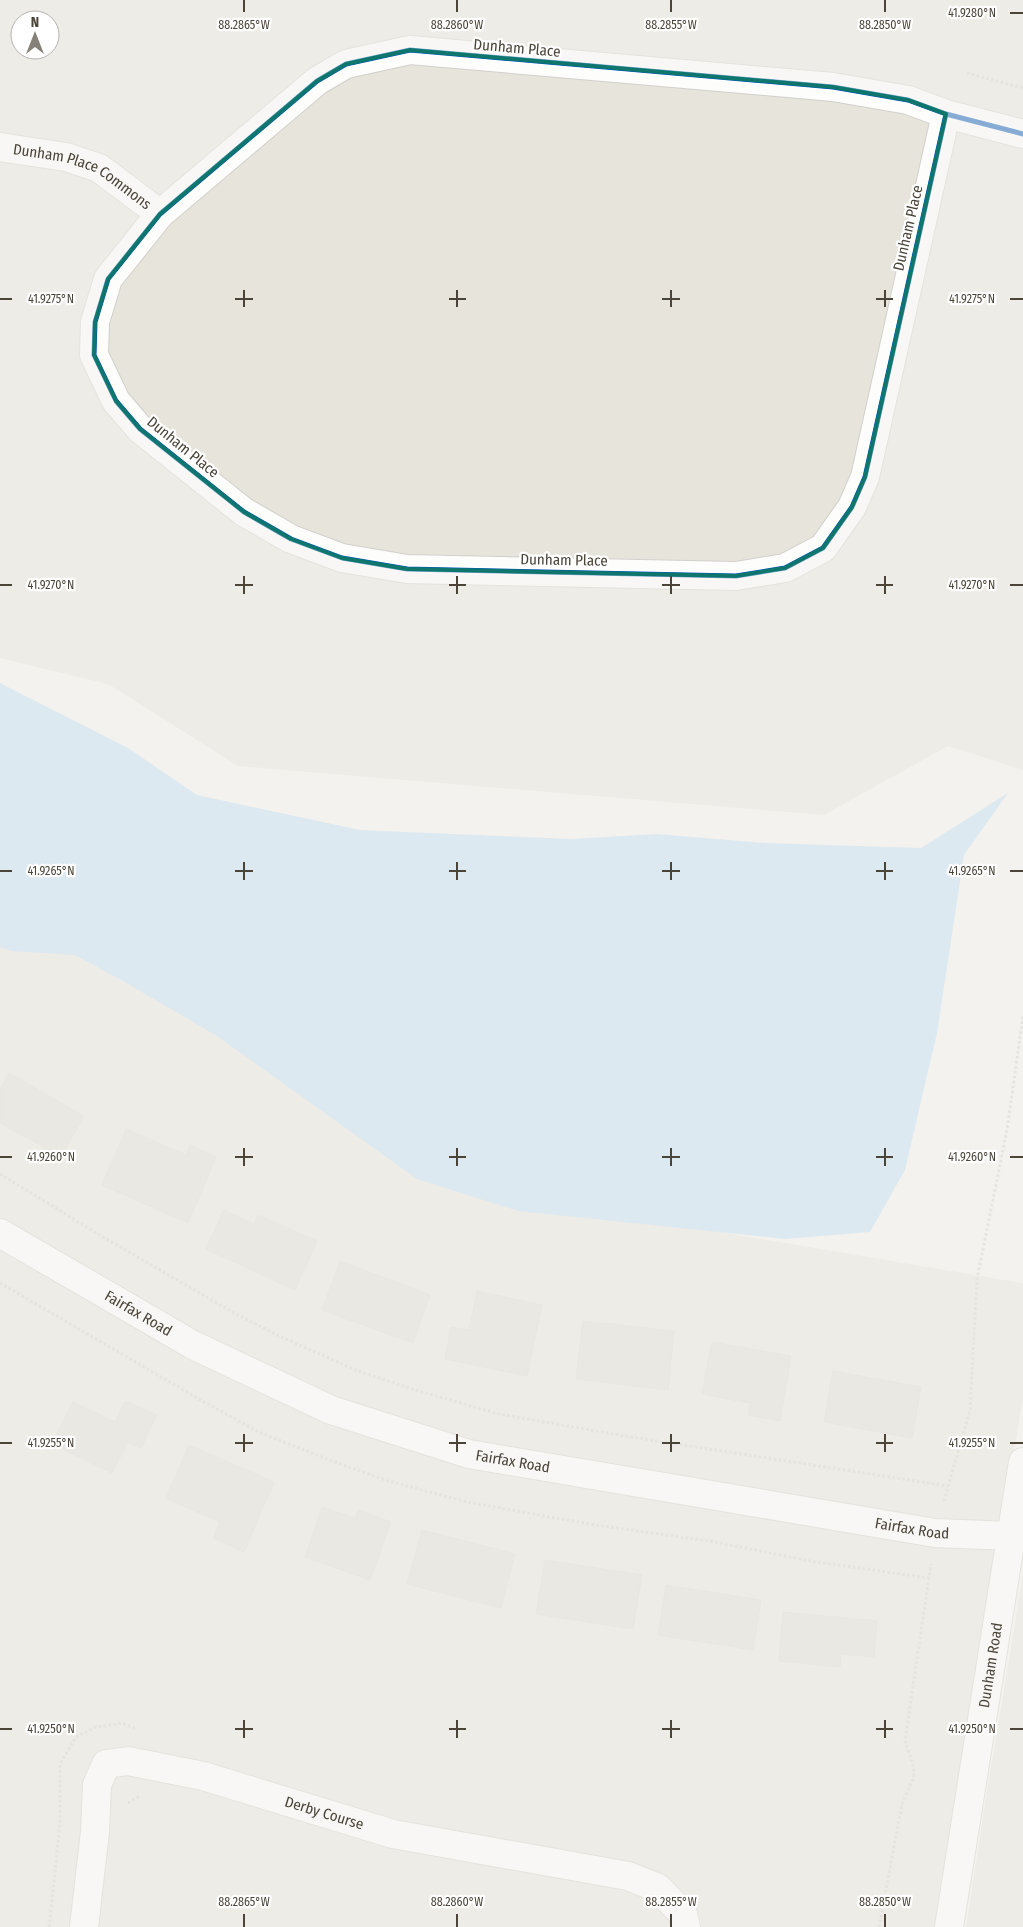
<svg xmlns="http://www.w3.org/2000/svg" width="1023" height="1927" font-family="'Fira Sans Condensed',sans-serif">
<rect width="100%" height="100%" fill="#f4f2ee"/>
<g fill="#e7e4dc" fill-rule="evenodd">
<path d="M0 0H1023V770L948 746 824 815 238 766 108 684 0 658ZM20 20H50V50H20Z"/>
<path d="M122 921 713 1231 1023 1283V1398L935 1927H0V924Z"/>
<path d="M1023 1575V1927H966L985 1804Z"/>
</g>
<path fill="#c0ddf1" d="M0 683 128 748 197 795 360 830 570 839 657 834 765 843 921 848 1008 793 964 855 937 1033 905 1170 870 1232 785 1239 518 1211 417 1179 217 1036 123 981 75 955 11 951 0 947Z"/>
<g fill="#dedbd6" stroke="#dcd9d4">
<path d="M9 1073 84 1116 61 1157 0 1123V1089Z"/>
<path d="M126 1129 186 1155 190 1145 216 1157 188 1223 102 1185Z"/>
<path d="M224 1210 254 1224 258 1215 317 1241 295 1290 206 1249Z"/>
<path d="M340 1261 430 1295 413 1343 322 1310Z"/>
<path d="M477 1291 542 1305 527 1376 445 1359 451 1327 469 1330Z"/>
<path d="M583 1321 674 1331 668 1390 576 1379Z"/>
<path d="M712 1342 791 1356 780 1421 748 1415 750 1403 702 1394Z"/>
<path d="M833 1371 921 1387 912 1438 824 1422Z"/>
<path d="M125 1401 157 1415 141 1448 128 1442 112 1473 52 1444 73 1402 115 1422Z"/>
<path d="M189 1445 274 1482 244 1552 213 1538 220 1522 166 1498Z"/>
<path d="M322 1507 355 1518 358 1510 391 1522 370 1580 305 1557Z"/>
<path d="M422 1530 515 1554 501 1608 407 1584Z"/>
<path d="M545 1560 642 1575 633 1629 536 1614Z"/>
<path d="M666 1585 761 1600 753 1650 658 1635Z"/>
<path d="M783 1612 877 1621 874 1657 841 1654 840 1667 779 1661Z"/>
</g>
<g fill="none" stroke-linecap="round" stroke-linejoin="round">
<defs>
<g id="minor">
<path d="M946 114 865 477 852 507 823 548 785 568 736 576 407 569 342 558 291 539 244 512 140 429 116 401 94 355 95 322 108 279 160 214 317 81 346 64 410 50 833 87 908 100 946 114 1023 134"/>
<path id="s1" d="M0 147 66 157 99 168 160 214"/>
<path id="s2" d="M0 1233 193 1345 331 1410 469 1454 935 1533 1011 1536"/>
<path id="s3" d="M84 1927 95 1832 97 1785 106 1764 128 1761 203 1776 393 1834 628 1876 658 1888 683 1914 686 1927"/>
</g>
<g id="tertiary">
<path id="s4" d="M949 1927 1023 1462"/>
</g>
</defs>
<use href="#minor" stroke="#d2d0cb" stroke-width="30"/>
<use href="#tertiary" stroke="#d2d0cb" stroke-width="30"/>
<g stroke="#d3d2cc" stroke-width="3" stroke-dasharray="2.5 2.5" stroke-linecap="butt">
<path d="M967 73 1023 88"/>
<path d="M0 1174 103 1237 236 1314 279 1336 358 1371 419 1391 499 1414 625 1436 948 1486"/>
<path d="M0 1283 204 1402 261 1433 332 1461 388 1481 467 1502 595 1525 710 1541 810 1561 929 1578"/>
<path d="M944 1501 970 1410 977 1279 1007 1130 1023 1016"/>
<path d="M128 1803 140 1796"/>
<path d="M49 1927 60 1824V1764L76 1737 96 1727 122 1723 137 1729"/>
<path d="M879 1927 902 1804 914 1777 913 1764 905 1741 931 1564"/>
</g>
<use href="#minor" stroke="#fdfdfc" stroke-width="28"/>
<use href="#tertiary" stroke="#fdfdfc" stroke-width="28"/>
<defs>
<path id="cycleway" d="M946 114 865 477 852 507 823 548 785 568 736 576 407 569 342 558 291 539 244 512 140 429 116 401 94 355 95 322 108 279 160 214 317 81 346 64 410 50 833 87 908 100 946 114 1023 134"/>
</defs>
<use href="#cycleway" stroke="#fff" stroke-width="8"/>
<use href="#cycleway" stroke="#0057b8" stroke-width="5"/>
</g>
<path d="M0 0H1023V1927H0ZM410 50 833 87 908 100 946 114 865 477 852 507 823 548 785 568 736 576 407 569 342 558 291 539 244 512 140 429 116 401 94 355 95 322 108 279 160 214 317 81 346 64Z" fill="#f4f2ee" fill-opacity=".55" fill-rule="evenodd"/>
<path fill="none" stroke="#0f766e" stroke-width="4" stroke-linejoin="round" d="M410 50 833 87 908 100 946 114 865 477 852 507 823 548 785 568 736 576 407 569 342 558 291 539 244 512 140 429 116 401 94 355 95 322 108 279 160 214 317 81 346 64Z"/>
<path fill="none" stroke="#4b4439" stroke-width="2" d="M244 0V12M457 0V12M671 0V12M885 0V12M1010 13H1023M244 290V307M457 290V307M671 290V307M885 290V307M0 299H12M235 299H253M449 299H466M662 299H680M876 299H893M1010 299H1023M244 576V594M457 576V594M671 576V594M885 576V594M0 585H12M235 585H253M449 585H466M662 585H680M876 585H893M1010 585H1023M244 862V880M457 862V880M671 862V880M885 862V880M0 871H12M235 871H253M449 871H466M662 871H680M876 871H893M1010 871H1023M244 1148V1166M457 1148V1166M671 1148V1166M885 1148V1166M0 1157H12M235 1157H253M449 1157H466M662 1157H680M876 1157H893M1010 1157H1023M244 1434V1452M457 1434V1452M671 1434V1452M885 1434V1452M0 1443H12M235 1443H253M449 1443H466M662 1443H680M876 1443H893M1010 1443H1023M244 1720V1738M457 1720V1738M671 1720V1738M885 1720V1738M0 1729H12M235 1729H253M449 1729H466M662 1729H680M876 1729H893M1010 1729H1023M244 1914V1927M457 1914V1927M671 1914V1927M885 1914V1927"/>
<g text-anchor="middle" stroke-width="4.5" stroke-linejoin="round" paint-order="stroke">
<g font-size="15" fill="#4b4439" stroke="#fff">
<text transform="translate(517 48) rotate(5)" y="5">Dunham Place</text>
<text dy="5" stroke="none"><textPath href="#s1" startOffset="89">Dunham Place Commons</textPath></text>
<text transform="translate(908 228) rotate(-77)" y="5">Dunham Place</text>
<text transform="translate(183 447) rotate(39)" y="5">Dunham Place</text>
<text transform="translate(564 560) rotate(1)" y="5">Dunham Place</text>
<text dy="5" stroke="none"><textPath href="#s2" startOffset="160">Fairfax Road</textPath></text>
<text dy="5" stroke="none"><textPath href="#s2" startOffset="565">Fairfax Road</textPath></text>
<text dy="5" stroke="none"><textPath href="#s2" startOffset="970">Fairfax Road</textPath></text>
<text dy="5" stroke="none"><textPath href="#s4" startOffset="265">Dunham Road</textPath></text>
<text dy="5" stroke="none"><textPath href="#s3" startOffset="391">Derby Course</textPath></text>
</g>
</g>
<g font-size="12" text-anchor="middle" fill="#4b4439" stroke="#fff" stroke-width="4.5" stroke-linejoin="round" paint-order="stroke">
<text x="972" y="17">41.9280°N</text>
<text x="244" y="29">88.2865°W</text>
<text x="457" y="29">88.2860°W</text>
<text x="671" y="29">88.2855°W</text>
<text x="885" y="29">88.2850°W</text>
<text x="51" y="303">41.9275°N</text>
<text x="972" y="303">41.9275°N</text>
<text x="51" y="589">41.9270°N</text>
<text x="972" y="589">41.9270°N</text>
<text x="51" y="875">41.9265°N</text>
<text x="972" y="875">41.9265°N</text>
<text x="51" y="1161">41.9260°N</text>
<text x="972" y="1161">41.9260°N</text>
<text x="51" y="1447">41.9255°N</text>
<text x="972" y="1447">41.9255°N</text>
<text x="51" y="1733">41.9250°N</text>
<text x="972" y="1733">41.9250°N</text>
<text x="244" y="1906">88.2865°W</text>
<text x="457" y="1906">88.2860°W</text>
<text x="671" y="1906">88.2855°W</text>
<text x="885" y="1906">88.2850°W</text>
</g>
<g transform="translate(35 35)"><circle r="24" fill="#ffffff" stroke="#b7b4b0"/>
<path d="M0-4L9 19L0 12L-9 19Z" fill="#868178"/>
<text y="-8" font-size="14" font-weight="bold" text-anchor="middle" fill="#4b4439">N</text>
</g>
</svg>
